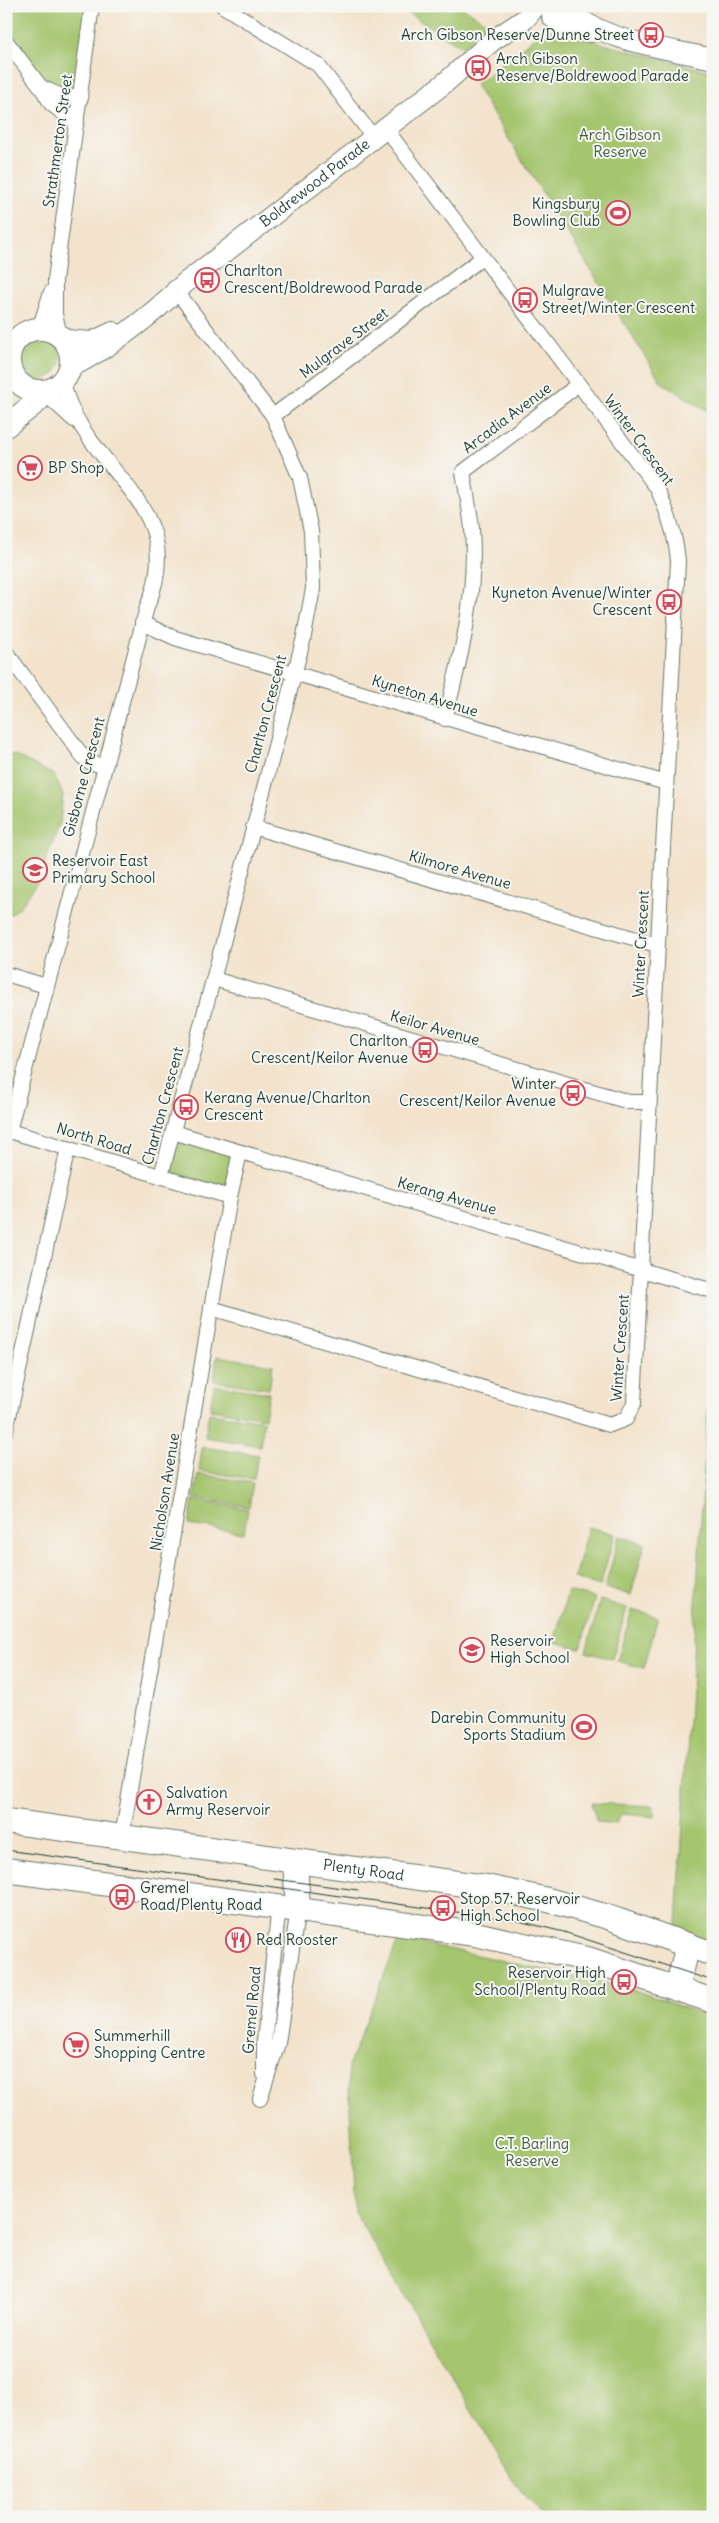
<svg xmlns="http://www.w3.org/2000/svg" width="719" height="2523" font-family="Delius,sans-serif">
<rect width="100%" height="100%" fill="#f6f6f2"/>
<filter id="ink" filterUnits="userSpaceOnUse"><feTurbulence type="fractalNoise" baseFrequency=".02" numOctaves="2"/><feDisplacementMap in="SourceGraphic" scale="10" xChannelSelector="R" yChannelSelector="G"/><feConvolveMatrix kernelMatrix="1 2 1 2 8 2 1 2 1" color-interpolation-filters="sRGB"/></filter>
<filter id="wash" filterUnits="userSpaceOnUse"><feTurbulence type="fractalNoise" baseFrequency=".0096" numOctaves="4" result="noise"/><feDisplacementMap in="SourceGraphic" scale="20" xChannelSelector="R" yChannelSelector="G"/><feGaussianBlur stdDeviation="1.12" result="paint"/><feColorMatrix in="noise" values="0 0 0 0 0 0 0 0 0 0 0 0 0 0 0 0 0 1.4 0 .05"/><feComposite in="paint" operator="in"/></filter>
<g filter="url(#wash)">
<rect width="100%" height="100%" fill="#f3e3cc"/>
<g fill="#a5c56e" stroke="#628151">
<path d="M6 6H86L74 108H66L57 102 6 36Z"/>
<path d="M397 6H461L490 25 462 47Z"/>
<path d="M545 29 713 72V414L661 382 475 85Z"/>
<circle cx="39" cy="358" r="22"/>
<path d="M6 755H15L54 775 63 795 60 823 37 883 19 908 6 917Z"/>
<path d="M173 1132 240 1152 230 1197 161 1176Z"/>
<path d="M713 1319V1954L676 1941Z"/>
<path d="M217 1356 273 1365 269 1389 214 1381Z"/>
<path d="M214 1385 269 1393 265 1418 210 1409Z"/>
<path d="M209 1413 264 1421 260 1446 205 1437Z"/>
<path d="M202 1447 258 1455 254 1479 199 1471Z"/>
<path d="M198 1474 253 1483 249 1507 194 1498Z"/>
<path d="M193 1500 248 1509 244 1533 189 1525Z"/>
<path d="M588 1527 615 1534 600 1586 574 1578Z"/>
<path d="M619 1536 645 1544 631 1595 605 1588Z"/>
<path d="M568 1591 595 1598 580 1649 554 1642Z"/>
<path d="M600 1600 627 1608 612 1659 586 1652Z"/>
<path d="M632 1610 658 1617 644 1668 617 1661Z"/>
<path d="M591 1803 654 1806V1817L622 1814 616 1824 597 1822Z"/>
<path d="M399 1938 631 1989 713 2018V2517H544L514 2482 355 2213 348 2067Z"/>
</g>
</g>
<g filter="url(#ink)">
<g fill="none" stroke-linecap="round" stroke-linejoin="round">
<defs>
<g id="minor">
<path d="M223 6 318 65 374 138"/>
<path d="M6 41 41 87 51 104 68 117 77 121"/>
<path d="M41 87 61 96 81 98"/>
<path d="M36 329 42 320 51 292"/>
<path d="M60 335 55 314V280L92 6"/>
<path d="M45 391 52 400 74 420"/>
<path d="M273 416 482 258"/>
<path d="M142 623 175 638 666 783"/>
<path d="M6 652 84 758 89 762 103 766"/>
<path d="M445 719C461 657 477 594 472 529 470 510 466 490 463 472L570 391 577 383"/>
<path d="M253 827 657 945"/>
<path d="M6 974 46 986"/>
<path d="M214 979 629 1102H649"/>
<path d="M6 1130 230 1197"/>
<path d="M9 1131 147 607C193 502 81 470 63 382"/>
<path d="M173 1132 713 1291"/>
<path d="M161 1176 303 641 313 589 312 558 311 531 300 478 273 416 174 288"/>
<path d="M211 1308 610 1425 626 1419 634 1403 678 561C676 535 668 512 657 488L386 129"/>
<path d="M6 1430 68 1148"/>
<path d="M122 1837 230 1197 240 1152"/>
<path d="M264 2074V2041L279 1906"/>
<path d="M260 2099 278 2043 298 1909"/>
</g>
<g id="secondary">
<path d="M568 8C596 41 671 49 713 59"/>
<path d="M552 17 566 26 592 32"/>
<path d="M65 340 92 342 113 332"/>
<path id="s1" d="M71 367C112 346 152 315 185 283L446 82 492 41 525 19 536 6"/>
</g>
<g id="primary">
<circle cx="40" cy="360" r="31"/>
<path d="M6 426 38 401 45 391"/>
</g>
<g id="trunk">
<path id="s2" d="M6 1821 486 1887 548 1900 608 1917 713 1954"/>
<path d="M295 1862 298 1909"/>
<path d="M6 1870 475 1934 591 1960 713 2001"/>
<path d="M677 1989 688 1945"/>
</g>
</defs>
<use href="#minor" stroke="#697769" stroke-width="16"/>
<use href="#secondary" stroke="#697769" stroke-width="22"/>
<use href="#primary" stroke="#697769" stroke-width="24"/>
<use href="#trunk" stroke="#697769" stroke-width="26"/>
<use href="#minor" stroke="#fff" stroke-width="14"/>
<use href="#secondary" stroke="#fff" stroke-width="20"/>
<use href="#primary" stroke="#fff" stroke-width="22"/>
<use href="#trunk" stroke="#fff" stroke-width="24"/>
<g stroke="#1f3d34" stroke-width="1">
<path d="M6 1850 514 1920 564 1932 713 1981"/>
<path d="M274 1879 358 1890"/>
</g>
</g>
</g>
<defs>
<symbol id="bus-ring" viewBox="-11 -11 22 22"><circle r="9.5" fill="#f6f6f2" stroke="#d1495b" stroke-width="1.5"/><path d="M-5-6H5V4H4V6H2V4H-2V6H-4V4H-5ZM-3.5-4V0h7V-4ZM-3.5 1.2v1.5H-2V1.2ZM2 1.2v1.5H3.5V1.2Z" fill="#d1495b"/></symbol>
<symbol id="stadium-ring" viewBox="-11 -11 22 22"><circle r="9.5" fill="#f6f6f2" stroke="#d1495b" stroke-width="1.5"/><path d="M0-5a6.5 5 0 1 0 0 10a6.5 5 0 1 0 0-10ZM-3.5-1.8h7v3.6h-7Z" fill="#d1495b"/></symbol>
<symbol id="supermarket-ring" viewBox="-11 -11 22 22"><circle r="9.5" fill="#f6f6f2" stroke="#d1495b" stroke-width="1.5"/><path d="M-6-5.5h2.5l.6 2H6L4.5 2H-2.5L-4.4-4H-6ZM-1.5 3.2a1.3 1.3 0 1 0 .1 0ZM3 3.2a1.3 1.3 0 1 0 .1 0Z" fill="#d1495b"/></symbol>
<symbol id="school-ring" viewBox="-11 -11 22 22"><circle r="9.5" fill="#f6f6f2" stroke="#d1495b" stroke-width="1.5"/><path d="M0-5L7-2L0 1L-7-2ZM-4 1L0 2.5L4 1V4Q0 6-4 4Z" fill="#d1495b"/></symbol>
<symbol id="church-ring" viewBox="-11 -11 22 22"><circle r="9.5" fill="#f6f6f2" stroke="#d1495b" stroke-width="1.5"/><path d="M-1.2-6h2.4v3.5h3.3v2.4h-3.3V6h-2.4V-.1h-3.3v-2.4h3.3Z" fill="#d1495b"/></symbol>
<symbol id="restaurant-ring" viewBox="-11 -11 22 22"><circle r="9.5" fill="#f6f6f2" stroke="#d1495b" stroke-width="1.5"/><path d="M-5-6h1v4h1v-4h1v4h1v-4h1v5L-1.5 .5V6h-2V.5L-5-1ZM5-6V6H3V1.5H1.5Q1.5-4 5-6Z" fill="#d1495b"/></symbol>
</defs>
<g fill-rule="evenodd">
<use href="#bus-ring" x="637" y="21" width="28" height="28"/>
<use href="#bus-ring" x="464" y="54" width="28" height="28"/>
<use href="#stadium-ring" x="604" y="199" width="28" height="28"/>
<use href="#bus-ring" x="193" y="266" width="28" height="28"/>
<use href="#bus-ring" x="511" y="286" width="28" height="28"/>
<use href="#supermarket-ring" x="16" y="454" width="28" height="28"/>
<use href="#bus-ring" x="655" y="588" width="28" height="28"/>
<use href="#school-ring" x="21" y="856" width="28" height="28"/>
<use href="#bus-ring" x="411" y="1036" width="28" height="28"/>
<use href="#bus-ring" x="559" y="1079" width="28" height="28"/>
<use href="#bus-ring" x="172" y="1093" width="28" height="28"/>
<use href="#school-ring" x="458" y="1636" width="28" height="28"/>
<use href="#stadium-ring" x="570" y="1713" width="28" height="28"/>
<use href="#church-ring" x="135" y="1788" width="28" height="28"/>
<use href="#bus-ring" x="108" y="1883" width="28" height="28"/>
<use href="#bus-ring" x="429" y="1894" width="28" height="28"/>
<use href="#restaurant-ring" x="224" y="1926" width="28" height="28"/>
<use href="#bus-ring" x="610" y="1968" width="28" height="28"/>
<use href="#supermarket-ring" x="62" y="2031" width="28" height="28"/>
</g>
<g text-anchor="middle" stroke-width="4" stroke-linejoin="round" paint-order="stroke">
<g font-size="15" fill="#1f3d34" stroke="#f6f6f2" text-anchor="start">
<text x="634" y="40" text-anchor="end">Arch Gibson Reserve/Dunne Street</text>
<text x="496" y="64">Arch Gibson<tspan x="496" dy="17">Reserve/Boldrewood Parade</tspan></text>
<text x="600" y="209" text-anchor="end">Kingsbury<tspan x="600" dy="17">Bowling Club</tspan></text>
<text x="224" y="276">Charlton<tspan x="224" dy="17">Crescent/Boldrewood Parade</tspan></text>
<text x="542" y="296">Mulgrave<tspan x="542" dy="17">Street/Winter Crescent</tspan></text>
<text x="48" y="473">BP Shop</text>
<text x="652" y="598" text-anchor="end">Kyneton Avenue/Winter<tspan x="652" dy="17">Crescent</tspan></text>
<text x="52" y="866">Reservoir East<tspan x="52" dy="17">Primary School</tspan></text>
<text x="408" y="1046" text-anchor="end">Charlton<tspan x="408" dy="17">Crescent/Keilor Avenue</tspan></text>
<text x="556" y="1089" text-anchor="end">Winter<tspan x="556" dy="17">Crescent/Keilor Avenue</tspan></text>
<text x="204" y="1103">Kerang Avenue/Charlton<tspan x="204" dy="17">Crescent</tspan></text>
<text x="490" y="1646">Reservoir<tspan x="490" dy="17">High School</tspan></text>
<text x="566" y="1723" text-anchor="end">Darebin Community<tspan x="566" dy="17">Sports Stadium</tspan></text>
<text x="166" y="1798">Salvation<tspan x="166" dy="17">Army Reservoir</tspan></text>
<text x="140" y="1893">Gremel<tspan x="140" dy="17">Road/Plenty Road</tspan></text>
<text x="460" y="1904">Stop 57: Reservoir<tspan x="460" dy="17">High School</tspan></text>
<text x="256" y="1945">Red Rooster</text>
<text x="606" y="1978" text-anchor="end">Reservoir High<tspan x="606" dy="17">School/Plenty Road</tspan></text>
<text x="94" y="2041">Summerhill<tspan x="94" dy="17">Shopping Centre</tspan></text>
</g>
<g font-size="15" fill="#405f42" stroke="#f6f6f2">
<text x="620" y="140">Arch Gibson<tspan x="620" dy="17">Reserve</tspan></text>
<text x="532" y="2149">C.T. Barling<tspan x="532" dy="17">Reserve</tspan></text>
</g>
<g font-size="15" fill="#1f3d34" stroke="#f6f6f2">
<text transform="translate(58 141) rotate(-82)" y="5">Strathmerton Street</text>
<text dy="5" stroke="none"><textPath href="#s1" startOffset="306">Boldrewood Parade</textPath></text>
<text transform="translate(344 343) rotate(-37)" y="5">Mulgrave Street</text>
<text transform="translate(507 418) rotate(-37)" y="5">Arcadia Avenue</text>
<text transform="translate(639 440) rotate(54)" y="5">Winter Crescent</text>
<text transform="translate(425 696) rotate(17)" y="5">Kyneton Avenue</text>
<text transform="translate(266 714) rotate(-75)" y="5">Charlton Crescent</text>
<text transform="translate(84 777) rotate(-75)" y="5">Gisborne Crescent</text>
<text transform="translate(460 870) rotate(16)" y="5">Kilmore Avenue</text>
<text transform="translate(641 944) rotate(-87)" y="5">Winter Crescent</text>
<text transform="translate(435 1028) rotate(16)" y="5">Keilor Avenue</text>
<text transform="translate(163 1106) rotate(-75)" y="5">Charlton Crescent</text>
<text transform="translate(94 1139) rotate(17)" y="5">North Road</text>
<text transform="translate(447 1196) rotate(16)" y="5">Kerang Avenue</text>
<text transform="translate(620 1348) rotate(-86)" y="5">Winter Crescent</text>
<text transform="translate(165 1492) rotate(-81)" y="5">Nicholson Avenue</text>
<text dy="5" stroke="none"><textPath href="#s2" startOffset="361">Plenty Road</textPath></text>
<text transform="translate(252 2010) rotate(-85)" y="5">Gremel Road</text>
</g>
</g>
<rect width="719" height="2523" fill="none" stroke="#f6f6f2" stroke-width="25"/>
</svg>
